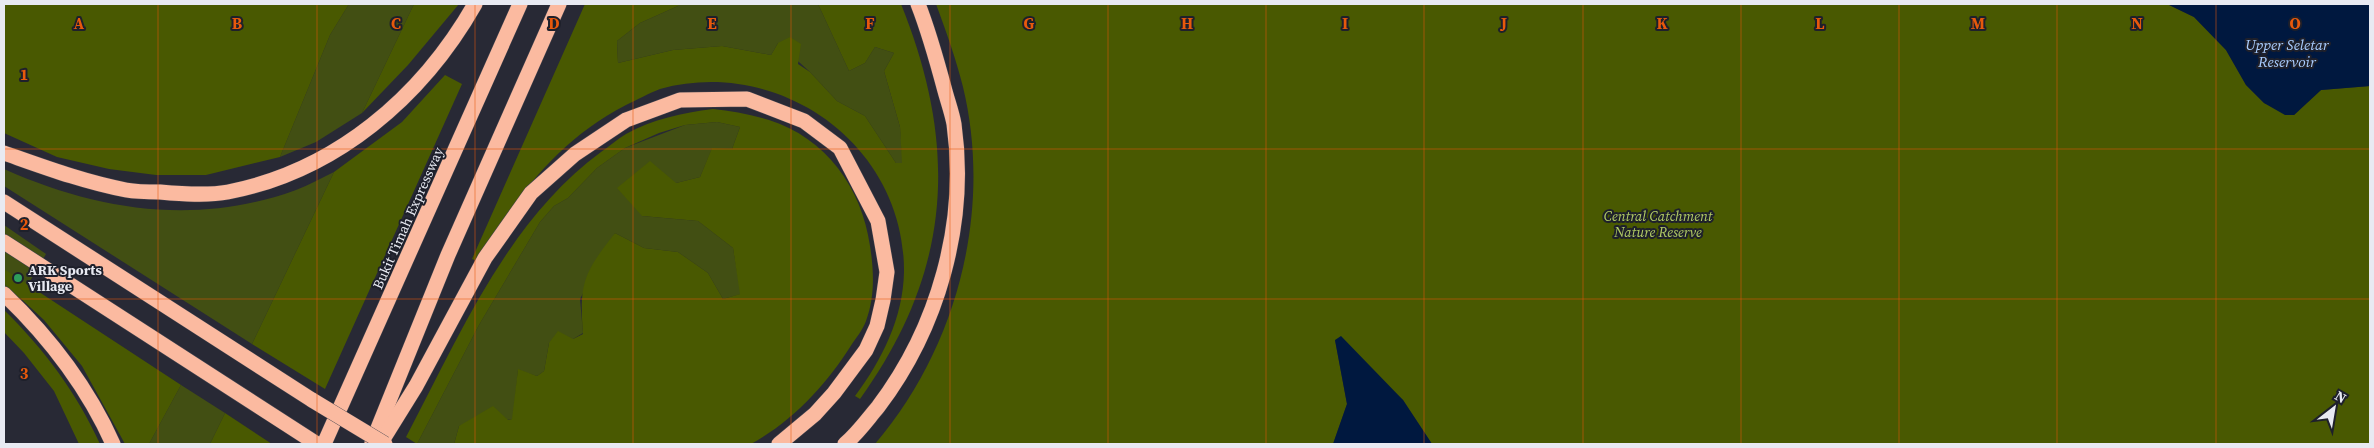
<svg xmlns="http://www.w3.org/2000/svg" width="2374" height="448" font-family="'Source Serif 4',serif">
<rect width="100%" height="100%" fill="#282935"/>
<g fill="#424f13">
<path d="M349 4H414L362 113 316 142 280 157 330 35Z"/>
<path d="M678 4H818L849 71 865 63 875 47 894 53 884 71 900 127 903 163H896L865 116 837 101 810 72 778 43 771 55 722 46 673 50 618 63 617 41 640 23 678 6Z"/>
<path d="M717 122 740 127 732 149H712L700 177 676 183 642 216 698 221 733 248 741 294 723 299 708 273 678 252 644 248 615 233 580 299 583 333 573 339 549 343 544 371 537 376 518 370 513 419 459 426 454 444H417L479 325 540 222 554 206 568 198 597 168 625 148 685 125Z"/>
<path d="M4 169C98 211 197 226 296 190 309 185 321 178 334 172L252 344 4 186Z"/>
<path d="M4 225 46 254 14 308 4 301Z"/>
<path d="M181 385 225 413 210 444H149Z"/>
</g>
<g fill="#495901">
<path d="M4 4H349L330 35 280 157 206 175H156L109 169 57 157 4 133Z"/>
<path d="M414 4H459L408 65 362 113Z"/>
<path d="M585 4H678V6L640 23 617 41 618 63 673 50 722 46 771 55 778 43 790 37 801 44 798 64 810 72 837 101 865 116 896 163H902L900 127 884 71 894 53 875 47 865 63 849 71 818 4H901C959 148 952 271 860 399L855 396C882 360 903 318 904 272 905 145 780 56 660 89 649 93 637 100 626 105 555 142 518 196 477 261L472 259Z"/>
<path d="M936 4H2167L2194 17 2226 50 2246 85 2264 103 2294 115 2321 90 2370 86V444H1432L1403 400 1335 340 1347 404 1333 444H875C957 348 993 211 963 87 956 59 946 31 936 4Z"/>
<path d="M445 75 462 84 325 389 252 344 334 172 402 122Z"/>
<path d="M713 109C731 111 750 114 769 120 826 138 862 188 870 246 874 271 875 297 866 321 863 329 857 337 852 344 827 384 793 421 751 444H454L459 426 493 406 508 420 512 419 518 369 537 376 544 371 549 343 558 331 573 339 583 334C579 282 584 273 615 233L644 248 678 252 708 273 723 299 740 294 733 248 698 221 642 216 617 188 650 161 676 183 700 177 712 148 732 149 740 127 717 122 685 125 659 133 625 148 597 168 568 198 554 206 540 222 479 325 417 444 406 437C459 337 507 221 601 152 609 147 617 139 626 134 653 119 682 113 713 109Z"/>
<path d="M4 269 181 385 149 444H125L82 366 44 320 4 283Z"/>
<path d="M4 310C44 349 77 393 100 444H79L54 391 24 353 4 332Z"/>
<path d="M225 413 272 444H210Z"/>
</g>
<g fill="#00183f">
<path d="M2167 4H2370V86L2321 90 2294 115H2285L2264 103 2246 85 2226 50 2194 17Z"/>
<path d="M1341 336 1403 400 1432 444H1333L1347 404 1335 340Z"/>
</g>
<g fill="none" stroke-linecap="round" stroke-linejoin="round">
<defs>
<g id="highway">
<path d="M4 153C44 167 84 182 126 190 137 192 149 192 160 192 182 194 207 196 228 192 336 171 422 97 475 4"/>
<path d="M4 202 312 400"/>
<path d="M4 242 317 444"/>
<path d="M4 294C50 338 87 386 113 444"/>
<path d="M372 443 448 255 559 4"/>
<path d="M324 444 520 4"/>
<path d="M380 444 416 386 485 258 531 193 575 154 626 120 680 100 747 99 804 121 840 148 878 221 887 272 883 300 877 326 866 350 834 393 815 414 779 444"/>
<path d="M845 444C858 433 867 420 878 407 938 328 968 223 954 124 952 113 948 102 945 91 937 61 929 32 918 4"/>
</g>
</defs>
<use href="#highway" stroke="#43444f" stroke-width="16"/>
<use href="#highway" stroke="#fbbaa0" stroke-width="15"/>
<defs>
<path id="highway-bridge" d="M312 400 385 444"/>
</defs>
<use href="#highway-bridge" stroke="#43444f" stroke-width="16" stroke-linecap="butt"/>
<use href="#highway-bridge" stroke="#fbbaa0" stroke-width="15"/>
</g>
<path fill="none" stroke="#e8590c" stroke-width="1" stroke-opacity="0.55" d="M158 4V444M317 4V444M475 4V444M633 4V444M791 4V444M950 4V444M1108 4V444M1266 4V444M1424 4V444M1583 4V444M1741 4V444M1899 4V444M2057 4V444M2216 4V444M4 149H2370M4 299H2370"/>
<circle fill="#2e9e5b" stroke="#1e202b" stroke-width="2" cx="18" cy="278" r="5"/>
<g text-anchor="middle" stroke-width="4" stroke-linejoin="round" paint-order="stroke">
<g font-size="14" font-style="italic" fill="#b3cd65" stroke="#1e202b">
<text x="1658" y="221">Central Catchment<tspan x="1658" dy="16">Nature Reserve</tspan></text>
</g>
<g font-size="14" fill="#e8eaf2" stroke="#1e202b">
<text transform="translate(408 218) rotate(-66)" y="5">Bukit Timah Expressway</text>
</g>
<g font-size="14" font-weight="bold" fill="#e8eaf2" stroke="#1e202b" text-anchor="start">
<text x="28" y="275">ARK Sports<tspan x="28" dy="16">Village</tspan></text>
</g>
<g font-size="15" font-style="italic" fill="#a9ccfe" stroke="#1e202b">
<text x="2287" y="50">Upper Seletar<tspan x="2287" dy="17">Reservoir</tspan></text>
</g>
</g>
<g font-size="16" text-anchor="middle" font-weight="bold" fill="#e8590c" stroke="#1e202b" stroke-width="4" stroke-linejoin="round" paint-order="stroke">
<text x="79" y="29">A</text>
<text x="237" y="29">B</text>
<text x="396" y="29">C</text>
<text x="554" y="29">D</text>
<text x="712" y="29">E</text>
<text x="870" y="29">F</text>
<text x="1029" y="29">G</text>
<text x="1187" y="29">H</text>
<text x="1345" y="29">I</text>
<text x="1504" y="29">J</text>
<text x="1662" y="29">K</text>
<text x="1820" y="29">L</text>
<text x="1978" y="29">M</text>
<text x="2137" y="29">N</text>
<text x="2295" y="29">O</text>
<text x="24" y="80">1</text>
<text x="24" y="230">2</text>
<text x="24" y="379">3</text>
</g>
<rect width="2374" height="448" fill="none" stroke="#e8eaf2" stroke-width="10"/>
<g transform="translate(2334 408) rotate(31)" stroke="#1e202b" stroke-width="4" paint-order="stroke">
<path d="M0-4L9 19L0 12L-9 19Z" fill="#e8eaf2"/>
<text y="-8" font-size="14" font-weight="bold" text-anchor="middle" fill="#e8eaf2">N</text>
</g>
</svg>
